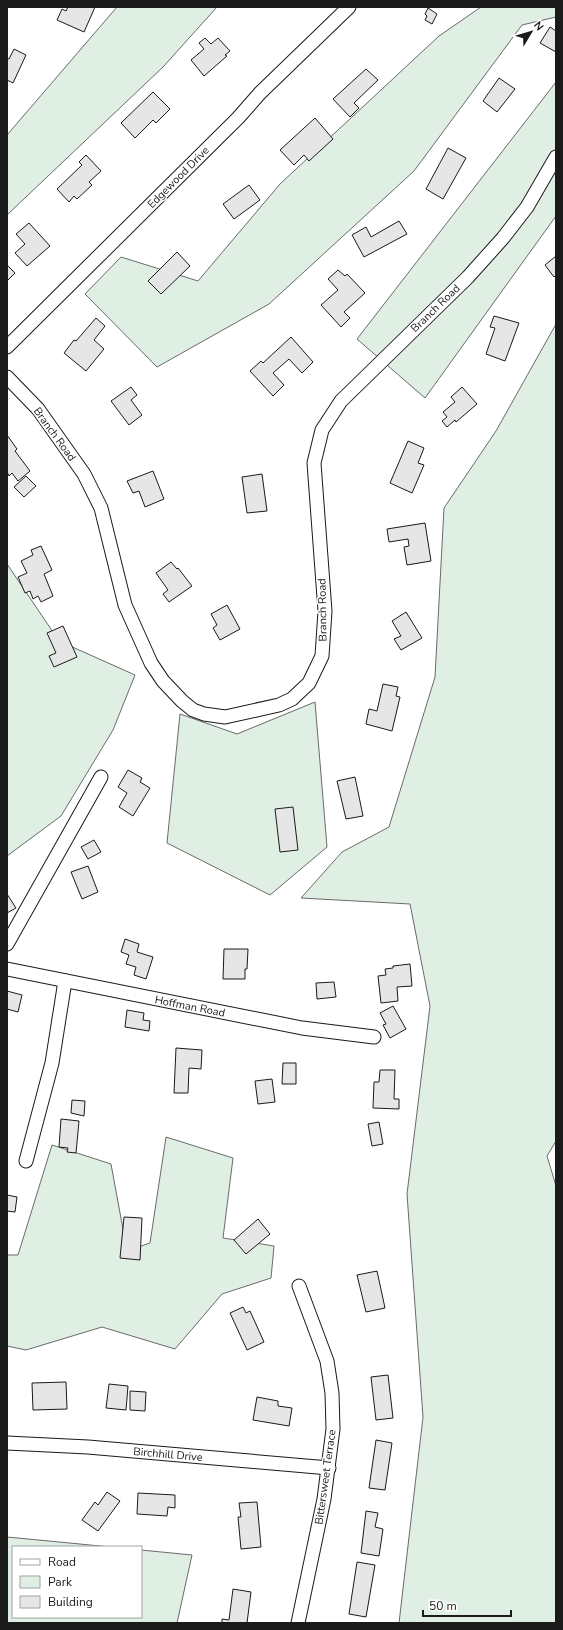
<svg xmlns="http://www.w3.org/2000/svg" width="563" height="1630" font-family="'Nunito Sans',sans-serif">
<rect width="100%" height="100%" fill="#fff"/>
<g fill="#e0efe3" stroke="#6a6a6a">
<path d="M117 7H217L163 67 7 215V135Z"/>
<path d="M481 7H556V17L522 25 414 171 269 304 157 367 85 294 121 257 198 281 280 184 439 36Z"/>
<path d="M556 82V216L425 398 357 339Z"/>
<path d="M556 324V1141L547 1156 556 1186V1623H399L423 1417 407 1194 430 1006 410 904 301 898 342 852 389 827 435 677 444 508 496 431Z"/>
<path d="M7 564 59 641 135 675 113 730 61 816 7 856Z"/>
<path d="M315 702 327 847 270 895 167 843 180 714 237 734Z"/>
<path d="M166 1137 233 1158 223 1238 274 1246 271 1278 222 1294 175 1349 102 1327 26 1350 7 1346V1255H18L52 1145 111 1164 127 1251 150 1243Z"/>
<path d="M7 1537 111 1547H13V1617H141V1550L192 1555 177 1623H7Z"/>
</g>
<g fill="#e6e6e6" stroke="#1a1a1a">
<path d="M68 7H95L84 32 57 20 62 9 66 11Z"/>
<path d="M428 8 437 14 432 24 425 20 427 16 425 14Z"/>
<path d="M550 27 556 31V52L540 43Z"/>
<path d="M205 38 211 44 218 38 230 51 225 55 227 56 204 76 191 60 204 49 199 43Z"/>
<path d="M14 49 26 55 13 83 7 80V58L9 59Z"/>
<path d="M366 69 378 80 354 103 359 108 350 117 333 99Z"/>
<path d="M499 78 515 89 497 112 483 101Z"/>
<path d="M153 92 170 109 156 123 153 120 135 138 121 123Z"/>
<path d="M315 118 333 139 309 161 304 155 294 165 280 150Z"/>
<path d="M448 148 466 158 443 199 426 189Z"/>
<path d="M86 155 101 171 89 182 92 185 77 199 74 196 69 202 57 189 82 165 79 162Z"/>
<path d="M249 185 260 200 234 219 223 204Z"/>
<path d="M399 221 407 234 364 257 352 235 366 227 371 237Z"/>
<path d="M29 223 50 246 27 266 15 253 25 244 16 234Z"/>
<path d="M177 252 190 266 161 294 148 281Z"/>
<path d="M556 256V275L554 277 545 265Z"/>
<path d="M7 265 15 273 7 281Z"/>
<path d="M338 270 345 276 347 274 365 293 344 312 350 318 341 327 321 305 338 290 328 279Z"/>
<path d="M494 316 519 323 505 361 486 354 495 328 490 327Z"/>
<path d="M96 318 105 326 94 340 104 349 86 371 64 353 74 340 76 341Z"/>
<path d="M291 337 313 362 302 373 289 359 273 373 284 385 273 396 250 371 261 361 263 363Z"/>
<path d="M131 387 137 395 131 400 142 415 129 425 111 401Z"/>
<path d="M462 387 477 404 456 422 455 420 447 427 442 421 447 417 443 412 455 402 451 397Z"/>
<path d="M7 435 17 449 15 451 30 471 18 481 12 473 9 476 7 472Z"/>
<path d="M408 441 424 448 418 463 424 465 412 493 390 483Z"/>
<path d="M153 471 164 499 145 507 139 491 133 493 127 481Z"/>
<path d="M262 474 267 511 247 513 242 477Z"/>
<path d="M26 476 36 486 24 497 14 487Z"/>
<path d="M425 523 431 561 407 565 404 547 409 546 408 539 389 542 387 529Z"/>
<path d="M41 546 52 570 44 574 53 596 41 602 38 596 33 599 30 591 25 593 18 577 27 573 21 561 33 555 31 550Z"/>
<path d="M171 562 177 569 178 568 192 586 169 602 163 594 168 590 156 573Z"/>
<path d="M227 605 240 629 220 640 213 628 217 625 211 614Z"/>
<path d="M406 612 422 638 401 650 394 639 401 636 392 621Z"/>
<path d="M63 626 77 657 54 667 49 656 56 653 47 633Z"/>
<path d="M383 684 398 687 396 696 400 697 392 731 366 724 369 709 377 711Z"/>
<path d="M128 770 142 778 140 782 150 788 133 816 119 807 127 793 118 787Z"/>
<path d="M355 777 363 816 346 819 337 781Z"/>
<path d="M293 807 298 850 280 852 275 809Z"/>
<path d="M94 840 101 852 88 859 81 847Z"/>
<path d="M88 866 98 892 82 899 71 872Z"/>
<path d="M7 894 16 908 7 913Z"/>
<path d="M125 939 139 944 137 952 153 957 146 979 134 975 136 967 126 964 129 955 121 952Z"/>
<path d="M224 949H248L247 969H245V979H223Z"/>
<path d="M410 964 412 986 397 987 398 1001 381 1003 378 976 386 975 385 969 393 968V966Z"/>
<path d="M334 982 336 997 317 999 316 983Z"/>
<path d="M7 991 22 995 18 1012 7 1009Z"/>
<path d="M393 1006 406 1029 390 1038 383 1025 386 1024 380 1013Z"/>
<path d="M127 1010 144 1013 143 1020 150 1021 149 1031 125 1027Z"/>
<path d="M176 1048 202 1050 201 1069 189 1068 188 1093H174Z"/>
<path d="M283 1063H296V1084H282Z"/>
<path d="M380 1070H395L394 1099H399V1109L373 1108 374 1082H379Z"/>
<path d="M272 1079 275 1102 258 1104 255 1081Z"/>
<path d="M72 1100 85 1101 84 1116 71 1113Z"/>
<path d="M61 1119 79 1121 76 1153 67 1152 68 1148 59 1147Z"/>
<path d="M379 1122 383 1144 372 1146 368 1124Z"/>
<path d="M7 1195 17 1197 15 1212 7 1211Z"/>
<path d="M124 1217 142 1218 140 1260 120 1258Z"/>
<path d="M258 1219 270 1234 246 1254 234 1240Z"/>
<path d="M377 1271 385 1308 366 1312 357 1275Z"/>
<path d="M243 1307 246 1313 250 1311 264 1342 247 1350 230 1313Z"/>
<path d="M388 1375 393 1418 376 1420 371 1377Z"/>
<path d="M66 1382 67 1409 33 1410 32 1383Z"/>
<path d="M109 1384 128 1386 126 1410 106 1408Z"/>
<path d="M130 1391 146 1392 145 1411 130 1410Z"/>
<path d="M257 1397 278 1401V1406L292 1408 289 1426 253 1420Z"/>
<path d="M376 1440 392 1443 385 1490 369 1488Z"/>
<path d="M107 1492 120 1501 98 1531 82 1520 95 1502 98 1505Z"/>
<path d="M138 1493 175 1495V1508L168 1507 167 1516 137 1514Z"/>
<path d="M257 1502 261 1547 241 1549 238 1517H241L239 1503Z"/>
<path d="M366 1511 378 1513 375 1527 383 1529 379 1556 361 1553Z"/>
<path d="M357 1562 375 1565 366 1617 349 1614Z"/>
<path d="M233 1589 251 1592 247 1623H222V1619L229 1620Z"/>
</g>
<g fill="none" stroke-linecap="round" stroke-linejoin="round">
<defs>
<g id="minor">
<path d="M7 347 238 118 260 93 349 7"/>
<path d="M7 377 38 409 84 474 101 508 125 605 151 663 163 681 182 701 193 710 204 714 225 717 279 705 292 699 309 683 322 656 325 611 314 463 322 430 341 401 468 277 503 238 527 207 556 157"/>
<path d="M7 944 101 777"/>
<path d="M7 969 302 1028 374 1037"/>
<path d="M26 1161 52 1063 65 981"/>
<path d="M7 1443 88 1447 329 1468"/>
<path d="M298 1623 324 1499 333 1429 332 1393 327 1361 299 1286"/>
</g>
</defs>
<use href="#minor" stroke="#1a1a1a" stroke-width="15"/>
<use href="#minor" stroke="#fff" stroke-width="13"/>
</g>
<g text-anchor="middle" stroke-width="3" stroke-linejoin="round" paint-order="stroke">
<g font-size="11" fill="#1a1a1a" stroke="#fff">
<text transform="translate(178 177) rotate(-45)" y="4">Edgewood Drive</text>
<text transform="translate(435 308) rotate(-44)" y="4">Branch Road</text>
<text transform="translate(55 434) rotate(54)" y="4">Branch Road</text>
<text transform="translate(322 610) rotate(-91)" y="4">Branch Road</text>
<text transform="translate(190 1006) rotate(11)" y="4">Hoffman Road</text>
<text transform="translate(168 1454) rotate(5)" y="4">Birchhill Drive</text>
<text transform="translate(325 1477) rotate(-82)" y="4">Bittersweet Terrace</text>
</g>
</g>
<rect width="563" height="1630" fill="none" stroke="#1a1a1a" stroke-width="16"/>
<rect x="12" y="1546" width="130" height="72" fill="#ffffff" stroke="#a3a3a3"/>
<rect x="20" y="1559" width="20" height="6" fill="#ffffff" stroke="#a3a3a3"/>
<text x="48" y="1566" font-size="12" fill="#1a1a1a">Road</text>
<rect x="20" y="1576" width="20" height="12" fill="#e0efe3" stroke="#a3a3a3"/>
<text x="48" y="1586" font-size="12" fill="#1a1a1a">Park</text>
<rect x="20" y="1596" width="20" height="12" fill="#e6e6e6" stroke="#a3a3a3"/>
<text x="48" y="1606" font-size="12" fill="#1a1a1a">Building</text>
<g transform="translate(531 32) rotate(52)" stroke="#ffffff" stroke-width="3" paint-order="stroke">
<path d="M0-3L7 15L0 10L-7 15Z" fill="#1a1a1a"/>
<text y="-6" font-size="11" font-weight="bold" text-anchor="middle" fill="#1a1a1a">N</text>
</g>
<path d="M423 1610v6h88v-6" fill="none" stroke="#1a1a1a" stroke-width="2"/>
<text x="429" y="1610" font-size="12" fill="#1a1a1a" stroke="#ffffff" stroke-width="3" paint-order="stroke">50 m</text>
</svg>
